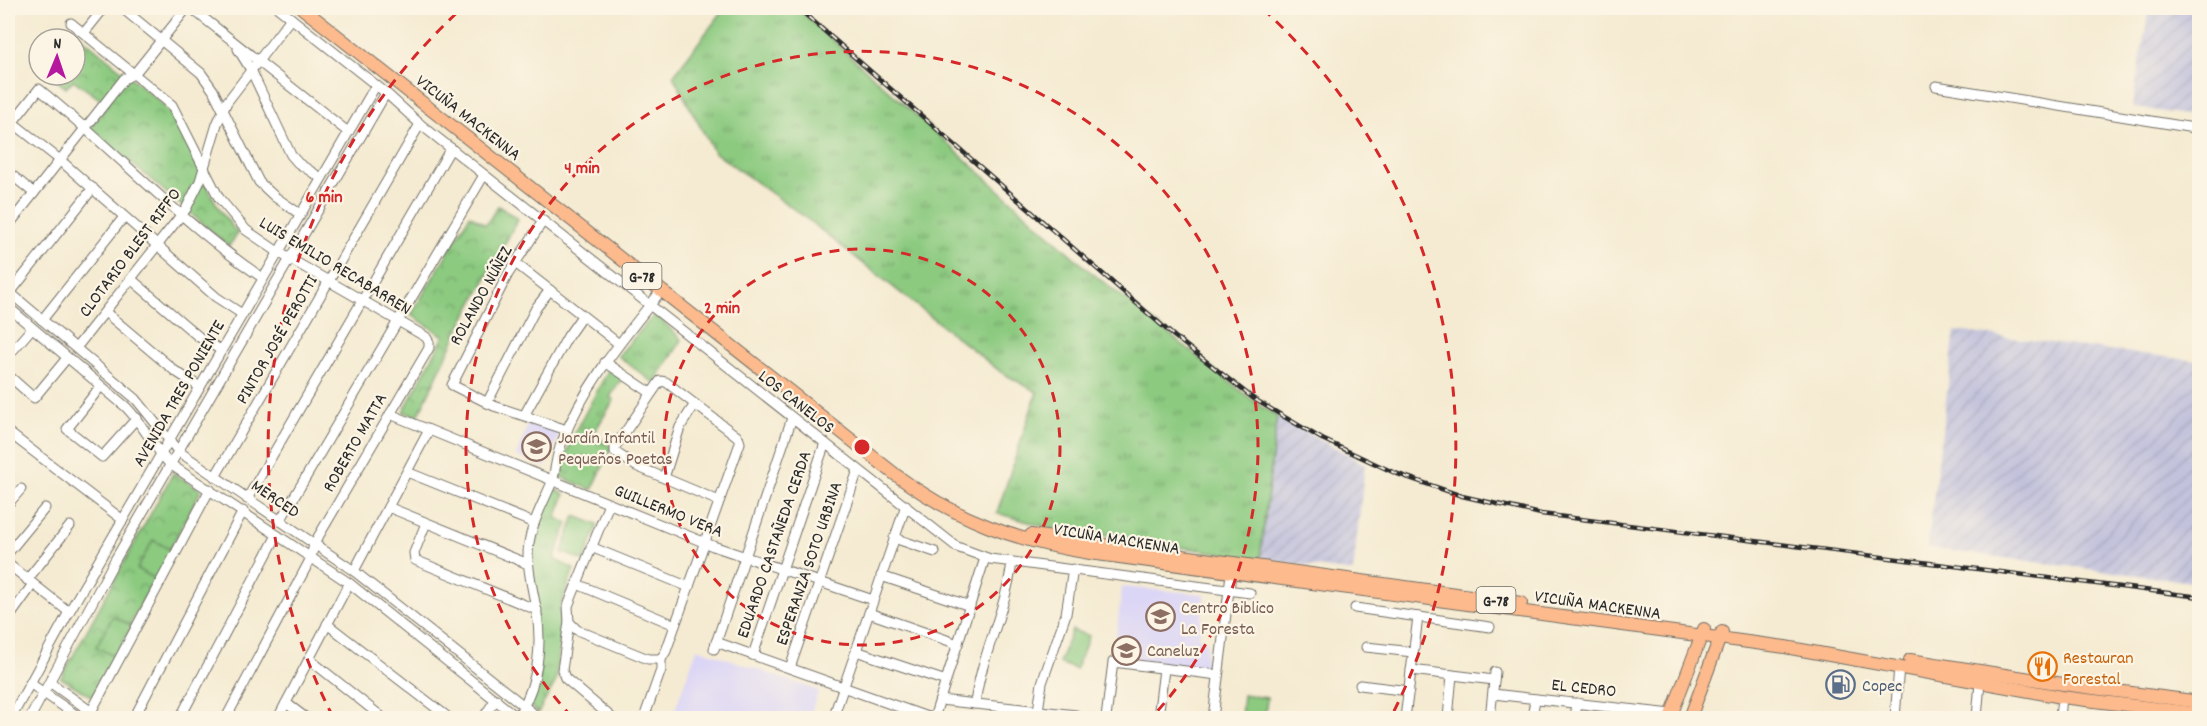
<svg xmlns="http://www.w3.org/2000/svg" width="2207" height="726" font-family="Dekko,sans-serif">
<defs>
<pattern id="industrial-furrows" width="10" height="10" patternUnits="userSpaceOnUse" patternTransform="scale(1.5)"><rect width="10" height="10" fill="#c2c2dc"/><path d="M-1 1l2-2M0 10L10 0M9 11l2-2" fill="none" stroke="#a7a7bd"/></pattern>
<pattern id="grass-tufts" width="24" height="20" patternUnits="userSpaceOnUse" patternTransform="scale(1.5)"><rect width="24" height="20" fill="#8cca80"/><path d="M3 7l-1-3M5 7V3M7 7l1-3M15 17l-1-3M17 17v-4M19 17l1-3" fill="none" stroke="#73a469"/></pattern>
<pattern id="park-crowns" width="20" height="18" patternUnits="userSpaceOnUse" patternTransform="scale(1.5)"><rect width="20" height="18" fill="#8cca80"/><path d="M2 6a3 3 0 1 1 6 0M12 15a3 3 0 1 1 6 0" fill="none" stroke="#73a469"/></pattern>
</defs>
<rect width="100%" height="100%" fill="#fcf5e5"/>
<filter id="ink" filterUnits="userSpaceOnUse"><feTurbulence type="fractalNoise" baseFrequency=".0167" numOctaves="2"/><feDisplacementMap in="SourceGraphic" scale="12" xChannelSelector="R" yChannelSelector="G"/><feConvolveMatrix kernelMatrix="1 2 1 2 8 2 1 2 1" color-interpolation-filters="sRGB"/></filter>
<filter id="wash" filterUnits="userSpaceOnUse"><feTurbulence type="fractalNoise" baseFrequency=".008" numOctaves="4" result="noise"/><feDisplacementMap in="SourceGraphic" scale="24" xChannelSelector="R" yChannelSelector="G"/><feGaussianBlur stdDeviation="1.35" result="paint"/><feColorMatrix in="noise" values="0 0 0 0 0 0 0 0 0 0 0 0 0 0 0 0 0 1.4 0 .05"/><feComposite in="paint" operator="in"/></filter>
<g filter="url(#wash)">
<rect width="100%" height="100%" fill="#f5ebd2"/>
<g fill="#dcd6f6">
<path d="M529 421 557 431 558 438 545 467 516 456Z"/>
<path d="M1122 587 1205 594 1199 638 1207 641 1205 667 1113 660Z"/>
<path d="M697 648 819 691 809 718H672Z"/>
</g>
<g fill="url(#industrial-furrows)">
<path d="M2149 8H2199V117L2132 107Z"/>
<path d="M1955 331 2199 361V583L1927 548Z"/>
<path d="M1277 416 1365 464 1353 572 1260 559Z"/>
</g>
<g fill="url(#grass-tufts)" stroke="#5c7a56" stroke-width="1.5">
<path d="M725 8H797L1087 269 1260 406 1277 416 1260 559 1049 528 997 513 1037 392 1001 372 802 215 714 152 673 76Z"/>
<path d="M655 314 682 340 654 383 618 356Z"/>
<path d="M609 369 622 378 610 397 614 400 593 434 612 447 592 490 558 476 574 434Z"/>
<path d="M555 489 565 494 556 518 568 523 554 559 574 569 560 608 561 630 556 681 538 713 529 705 537 679 532 541 550 491Z"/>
</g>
<g fill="url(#park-crowns)" stroke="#5c7a56" stroke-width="1.5">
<path d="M65 24 158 100C195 137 201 195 238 233L229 246 90 128 108 105 73 80 66 88 50 75H75V39H54Z"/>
<path d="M498 206 518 219 460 327 418 416 403 412 444 336 411 315 470 215 486 225Z"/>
<path d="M173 473 201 490 92 697 61 678Z"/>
</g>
<g fill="#8cca80" stroke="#5c7a56" stroke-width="1.5">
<path d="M575 516 598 525 584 561 562 552Z"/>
<path d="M153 540 171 550 156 579 137 569Z"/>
<path d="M113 616 132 626 115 657 96 647Z"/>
<path d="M1072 630 1089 636 1076 669 1059 663Z"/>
<path d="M1243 695 1267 698 1265 718H1241Z"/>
</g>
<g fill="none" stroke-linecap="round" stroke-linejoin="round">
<path stroke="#75ade4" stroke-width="2" d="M1893 692V685"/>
</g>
</g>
<g filter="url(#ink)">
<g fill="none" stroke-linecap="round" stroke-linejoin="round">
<defs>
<g id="minor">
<path d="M122 8 201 73 213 90 259 182 275 197 300 214"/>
<path d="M191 8 348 132"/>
<path d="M278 8 386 93 420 124 957 547 990 559 1250 593"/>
<path d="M71 23 172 105 219 198 246 230 278 252 426 337 429 342V348L314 544 311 558 226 718"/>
<path d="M84 33 104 8"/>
<path d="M238 49 251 70 291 155 298 163 321 178"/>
<path d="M1936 86 2200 129"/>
<path d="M12 122 60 160 216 297 242 314"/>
<path d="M8 128 39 89C114 149 183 225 263 278"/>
<path d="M8 172 34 193"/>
<path d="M543 221 508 274 452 385 494 406 567 430"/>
<path d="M8 226 124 79 135 73 187 8"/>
<path d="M514 262 619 344"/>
<path d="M131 279 199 337 221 350"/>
<path d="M8 291 136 399 178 451 354 571 539 718"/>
<path d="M10 293 93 188"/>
<path d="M8 307 126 407C143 424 153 447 170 464L349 583 518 718"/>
<path d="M105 312 175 371 200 387"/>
<path d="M42 320 124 217"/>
<path d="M76 348 186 209 200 181 217 124 227 102 291 18"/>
<path d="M8 356 32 328"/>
<path d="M605 362 651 393"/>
<path d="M8 375 34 398 67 358"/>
<path d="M101 386 67 429 102 457 137 418"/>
<path d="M487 403 536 308 550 290"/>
<path d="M390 414 713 546 873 600"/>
<path d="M525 414 568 336 582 316"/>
<path d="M8 432 123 520"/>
<path d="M407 472 534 523"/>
<path d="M215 477 420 124"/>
<path d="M664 478 680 427 695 404"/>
<path d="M247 499 451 148"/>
<path d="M8 504 21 489"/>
<path d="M609 504 568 606 569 622 562 670 565 678 612 718"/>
<path d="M388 507 528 564"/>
<path d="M280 521 484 175"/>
<path d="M426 523 414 553 415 560 537 610"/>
<path d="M894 538 935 552"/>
<path d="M591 547 689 587"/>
<path d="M8 553 45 508"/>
<path d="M8 564 69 612"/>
<path d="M354 571 429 430"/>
<path d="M881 576 970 606"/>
<path d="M27 580 70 526"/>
<path d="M577 584 675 625"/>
<path d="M1355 608 1490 627"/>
<path d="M869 613 958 644"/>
<path d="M8 619 33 584"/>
<path d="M569 622 577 630 648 659H661"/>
<path d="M327 624 449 718"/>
<path d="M716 642 930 718"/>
<path d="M1366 647 1413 652"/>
<path d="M714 649 792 418"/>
<path d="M856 651 946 681"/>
<path d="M753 655 825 443"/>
<path d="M309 659 383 718"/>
<path d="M661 659 666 651 740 443 738 437 666 382 660 381 615 447V452L636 466 719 501"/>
<path d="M790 668 858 470"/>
<path d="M1411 670 1494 680"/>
<path d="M51 683 100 718"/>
<path d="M31 684 80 718"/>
<path d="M1360 685 1409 691"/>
<path d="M1493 694 1672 714"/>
<path d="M940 700 1076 715"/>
<path d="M286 703 306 718"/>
<path d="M975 704C981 655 1006 611 1012 562"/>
<path d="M521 711C538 682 542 646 537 614 534 594 528 575 528 555 528 529 542 506 552 482 556 469 556 455 562 442 584 385 623 339 661 291"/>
<path d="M1038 711 1042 683 1066 614 1073 569"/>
<path d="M91 712 210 489"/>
<path d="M11 718 69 612 376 85"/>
<path d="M30 718 115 560 386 93"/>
<path d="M134 718 243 511"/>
<path d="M180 718 277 535"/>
<path d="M278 718 349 583"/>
<path d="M483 718 496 699"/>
<path d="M644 718 661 670V659"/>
<path d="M833 718 906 505"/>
<path d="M934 718 985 558"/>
<path d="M1106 718 1113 662 1218 675"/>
<path d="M1158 718 1164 669"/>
<path d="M1213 718 1232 566"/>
<path d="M1275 718H1281"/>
<path d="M1405 718 1418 617"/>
<path d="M1448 718 1452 675"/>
<path d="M1490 718 1495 672"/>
<path d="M1532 718 1535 699"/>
<path d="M1575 718 1577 703"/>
<path d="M1895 718 1899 666"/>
<path d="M1977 718 1980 682"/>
<path d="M2060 718 2062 697"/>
</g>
<g id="major">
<path d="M302 8 896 475C955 519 1018 542 1090 553L1785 647 2062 697 2200 714"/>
<path d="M1031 535 1521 603"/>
<path d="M1910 660 2063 684 2200 702"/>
<path d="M1670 718 1704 629"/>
<path d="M1690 718 1722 632"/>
</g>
</defs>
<use href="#minor" stroke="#726e65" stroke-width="11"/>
<use href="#major" stroke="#726e65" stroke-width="14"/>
<use href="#minor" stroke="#fff" stroke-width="9"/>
<use href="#major" stroke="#fcba8d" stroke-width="12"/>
<defs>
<path id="rail" d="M798 8 1174 336 1254 399 1322 439 1395 473 1462 496 1541 514 2200 597"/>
</defs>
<use href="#rail" stroke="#2b2b2b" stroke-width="4.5"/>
<use href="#rail" stroke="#fcf5e5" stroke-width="2" stroke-dasharray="7" stroke-linecap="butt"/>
</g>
</g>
<g fill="none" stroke="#d62828" stroke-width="3" stroke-dasharray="10 8">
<circle cx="862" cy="447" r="198"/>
<path d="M572 717A396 396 0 1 1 1152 717"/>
<path d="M333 717A594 594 0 0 1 461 9M1263 9A594 594 0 0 1 1391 717"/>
</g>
<defs>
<symbol id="school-ring" viewBox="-11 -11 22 22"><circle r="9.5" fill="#fcf5e5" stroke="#8d6e63" stroke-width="1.5"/><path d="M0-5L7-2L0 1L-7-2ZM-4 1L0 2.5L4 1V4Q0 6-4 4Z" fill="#8d6e63"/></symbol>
<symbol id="restaurant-ring" viewBox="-11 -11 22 22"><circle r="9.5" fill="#fcf5e5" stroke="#e8710a" stroke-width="1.5"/><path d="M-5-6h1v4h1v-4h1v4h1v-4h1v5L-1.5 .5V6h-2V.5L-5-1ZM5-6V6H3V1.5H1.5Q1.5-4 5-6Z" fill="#e8710a"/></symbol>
<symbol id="fuel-ring" viewBox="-11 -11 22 22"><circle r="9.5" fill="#fcf5e5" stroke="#5c6f8a" stroke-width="1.5"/><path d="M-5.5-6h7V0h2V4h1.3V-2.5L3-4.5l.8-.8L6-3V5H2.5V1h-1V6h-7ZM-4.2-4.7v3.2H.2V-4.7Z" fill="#5c6f8a"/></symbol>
</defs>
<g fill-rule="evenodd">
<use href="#school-ring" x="520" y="430" width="33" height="33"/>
<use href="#school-ring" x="1144" y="600" width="33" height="33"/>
<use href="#school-ring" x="1110" y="634" width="33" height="33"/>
<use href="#restaurant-ring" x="2026" y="650" width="33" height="33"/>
<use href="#fuel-ring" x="1824" y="668" width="33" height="33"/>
</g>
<g text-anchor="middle" stroke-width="4.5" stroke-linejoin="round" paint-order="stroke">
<g fill="#fcf5e5" stroke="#6a6863" stroke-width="1.5">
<rect x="622.5" y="263" width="39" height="26" rx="4.5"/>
<rect x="1476.5" y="587" width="39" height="26" rx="4.5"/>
</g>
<g font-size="16" font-weight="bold" fill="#2b2b2b">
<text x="642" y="282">G-78</text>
<text x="1496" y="606">G-78</text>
</g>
<g font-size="18" fill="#2b2b2b" stroke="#fcf5e5">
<text transform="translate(469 117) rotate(38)" y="6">VICUÑA MACKENNA</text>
<text transform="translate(129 252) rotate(-53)" y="6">CLOTARIO BLEST RIFFO</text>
<text transform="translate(336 265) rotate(31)" y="6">LUIS EMILIO RECABARREN</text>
<text transform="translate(480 295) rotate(-61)" y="6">ROLANDO NÚÑEZ</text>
<text transform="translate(276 339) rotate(-60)" y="6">PINTOR JOSÉ PEROTTI</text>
<text transform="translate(178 393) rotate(-60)" y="6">AVENIDA TRES PONIENTE</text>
<text transform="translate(797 401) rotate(38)" y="6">LOS CANELOS</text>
<text transform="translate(354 442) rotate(-60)" y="6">ROBERTO MATTA</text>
<text transform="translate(276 498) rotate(34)" y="6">MERCED</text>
<text transform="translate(669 510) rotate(22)" y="6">GUILLERMO VERA</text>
<text transform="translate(1117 538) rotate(9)" y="6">VICUÑA MACKENNA</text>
<text transform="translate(773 544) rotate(-71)" y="6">EDUARDO CASTAÑEDA CERDA</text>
<text transform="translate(808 563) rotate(-71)" y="6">ESPERANZA SOTO URBINA</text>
<text transform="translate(1598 604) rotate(8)" y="6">VICUÑA MACKENNA</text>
<text transform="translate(1584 687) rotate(6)" y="6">EL CEDRO</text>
</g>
<g font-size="18" fill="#785e54" stroke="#fcf5e5" text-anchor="start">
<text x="558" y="443">Jardín Infantil<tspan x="558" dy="21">Pequeños Poetas</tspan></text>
<text x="1181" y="613">Centro Biblico<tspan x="1181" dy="21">La Foresta</tspan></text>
<text x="1147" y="656">Caneluz</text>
</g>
<g font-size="18" fill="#c56008" stroke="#fcf5e5" text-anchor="start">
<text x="2063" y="663">Restauran<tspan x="2063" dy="21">Forestal</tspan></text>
</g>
<g font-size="18" fill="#4e5e75" stroke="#fcf5e5" text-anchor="start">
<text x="1862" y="691">Copec</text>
</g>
</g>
<circle cx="862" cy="447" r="9" fill="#d62828" stroke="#fcf5e5" stroke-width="3"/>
<g font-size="18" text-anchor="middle" font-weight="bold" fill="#d62828" stroke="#fcf5e5" stroke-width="4.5" stroke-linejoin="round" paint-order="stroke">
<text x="582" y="173">4 min</text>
<text x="324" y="202">6 min</text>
<text x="722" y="313">2 min</text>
</g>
<rect width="2207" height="726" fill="none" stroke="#fcf5e5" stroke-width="30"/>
<g transform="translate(57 57) rotate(2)"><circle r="28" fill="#fcf5e5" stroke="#a8a49b" stroke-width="1.5"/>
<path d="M0-4.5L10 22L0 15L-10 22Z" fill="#b5179e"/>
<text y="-9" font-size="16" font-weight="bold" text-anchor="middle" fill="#2b2b2b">N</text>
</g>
</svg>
